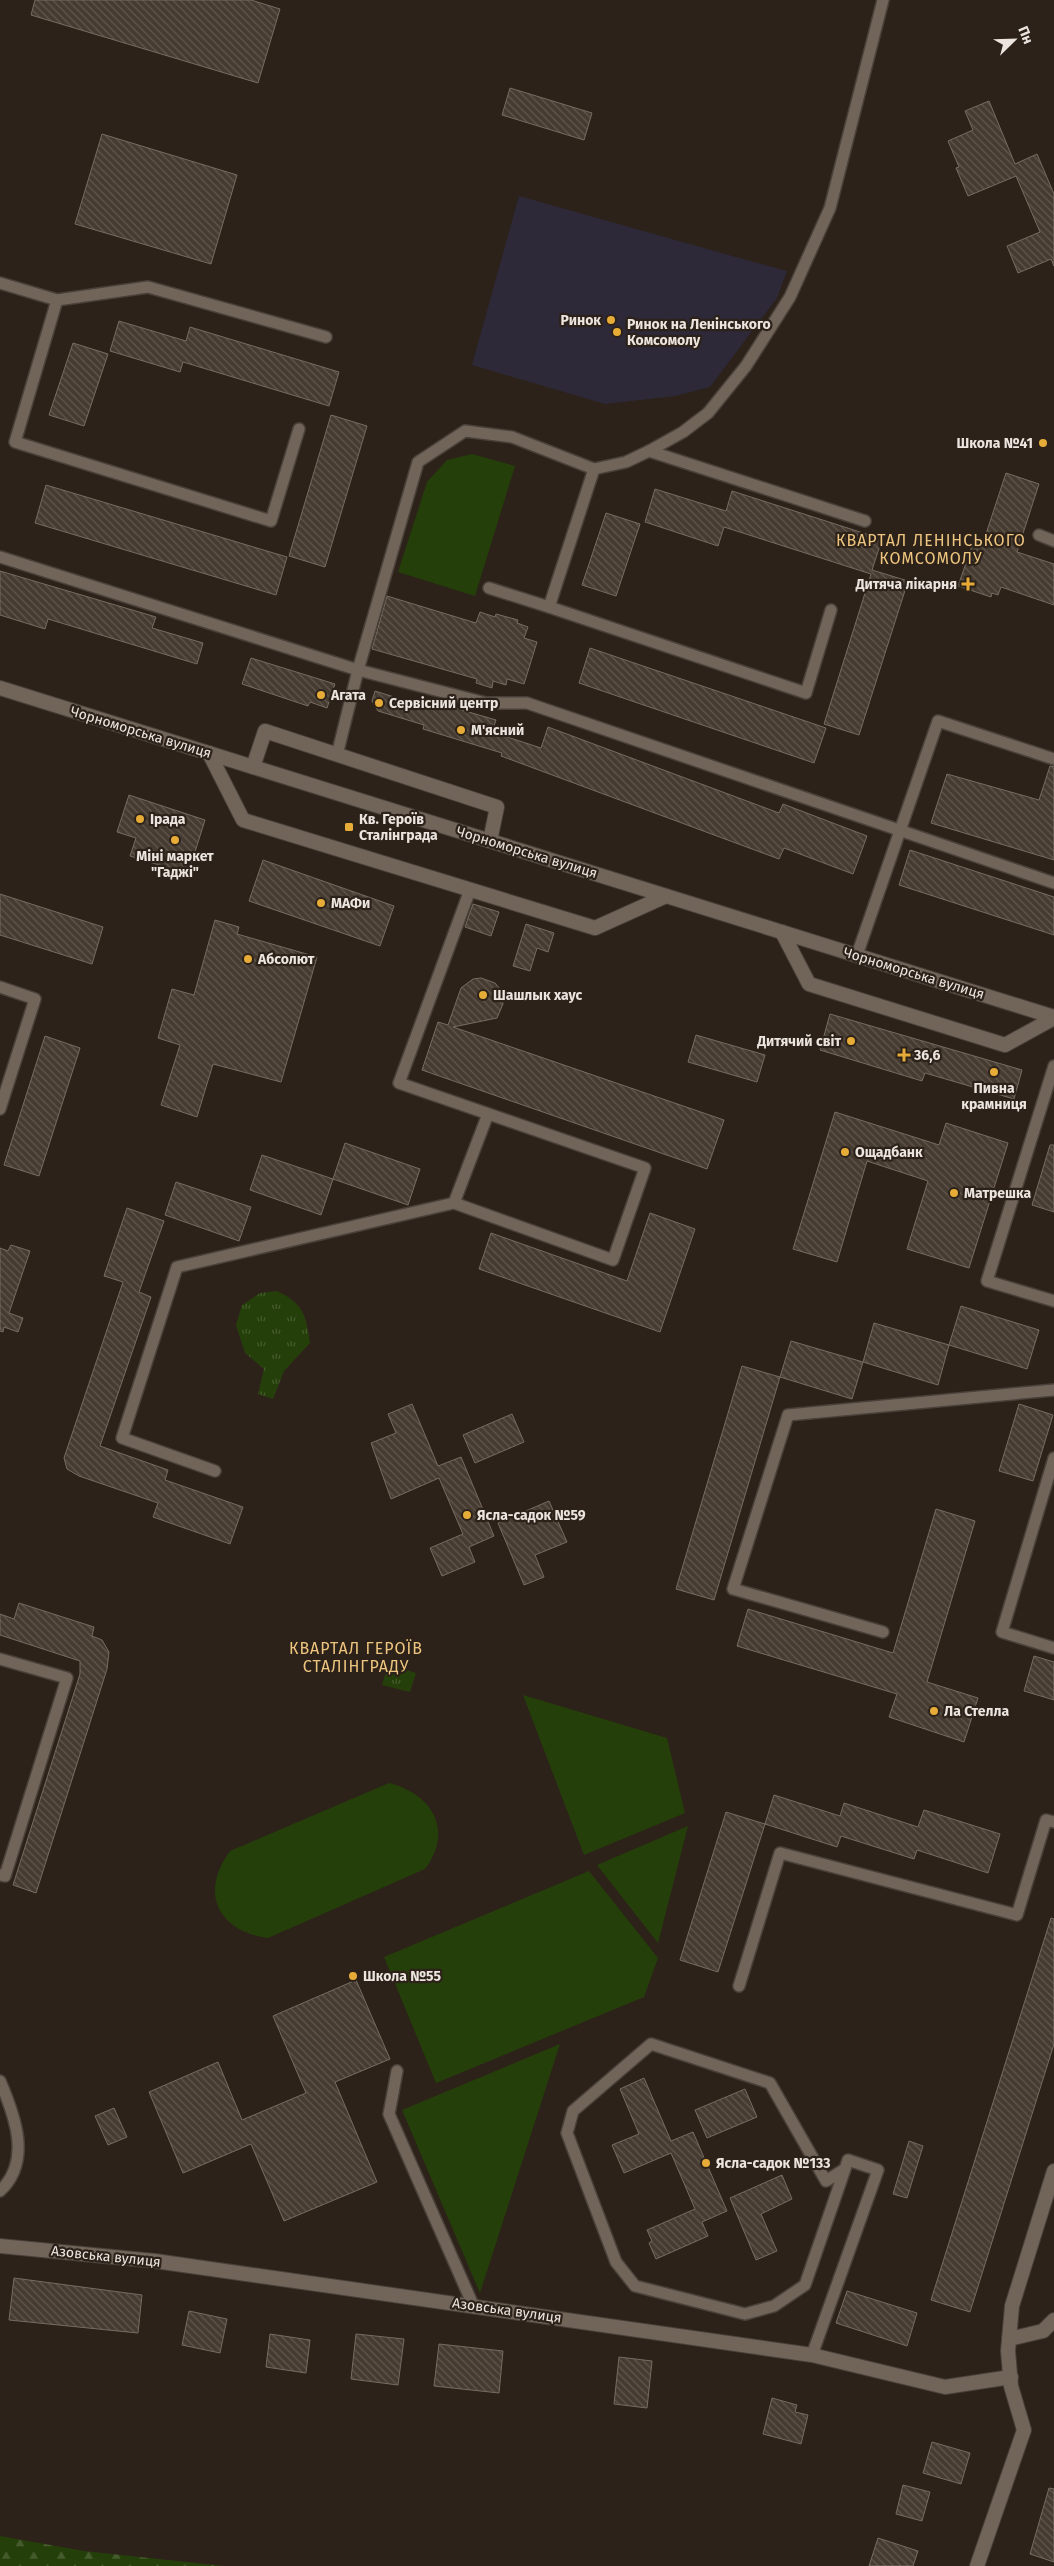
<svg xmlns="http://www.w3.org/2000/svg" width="1054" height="2566" font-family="'Fira Sans',sans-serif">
<defs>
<pattern id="forest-firs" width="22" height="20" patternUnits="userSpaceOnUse" patternTransform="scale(1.25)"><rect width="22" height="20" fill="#253f0a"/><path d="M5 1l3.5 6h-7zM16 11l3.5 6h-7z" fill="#455b2d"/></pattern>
<pattern id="park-tufts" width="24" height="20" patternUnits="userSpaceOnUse" patternTransform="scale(1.25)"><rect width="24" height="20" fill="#253f0a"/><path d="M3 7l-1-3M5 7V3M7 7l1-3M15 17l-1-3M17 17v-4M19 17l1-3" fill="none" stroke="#455b2d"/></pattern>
<pattern id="building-back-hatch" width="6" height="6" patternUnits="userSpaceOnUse" patternTransform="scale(1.25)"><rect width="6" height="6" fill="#463b31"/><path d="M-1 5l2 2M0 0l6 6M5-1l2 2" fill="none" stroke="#61574e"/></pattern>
</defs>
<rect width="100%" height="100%" fill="#2c2219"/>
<path fill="#2d2939" d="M519 196 725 254 787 271 777 298 710 387 675 396 605 404 472 365Z"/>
<g fill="#253f0a">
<path d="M472 454 515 466 475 596 398 572 427 482 447 460Z"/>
<path d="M523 1695 667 1738 685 1813 584 1855Z"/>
<path d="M389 1783C432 1794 454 1830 425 1869L268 1938C218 1931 199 1893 230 1851Z"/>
<path d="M688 1826 658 1943 597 1865Z"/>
<path d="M589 1871 658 1958 644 1997 436 2083 384 1957Z"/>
<path d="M560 2044 480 2293 402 2110Z"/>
</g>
<path fill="url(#forest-firs)" d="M0 2536 84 2551 224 2566H0Z"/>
<g fill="url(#park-tufts)">
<path d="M277 1291C304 1304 306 1315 310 1343L284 1371 273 1399 258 1394 264 1369 245 1353 236 1325 242 1305 260 1293Z"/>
<path d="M388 1665 416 1673 410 1692 382 1685Z"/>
</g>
<g fill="url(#building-back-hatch)" stroke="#776c61">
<path d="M35 0H251L280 9 258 83 31 15Z"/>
<path d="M510 88 592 113 584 140 502 115Z"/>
<path d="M989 101 1015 164 1037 154 1054 194V266L1051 259 1018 273 1007 246 1040 232 1016 176 968 196 956 168 959 167 948 141 973 130 965 111Z"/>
<path d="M102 134 237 175 211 264 75 224Z"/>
<path d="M119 321 186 341 190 327 339 372 329 406 183 362 180 372 110 351Z"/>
<path d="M73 343 108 354 84 426 49 415Z"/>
<path d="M331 415 367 426 325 567 289 556Z"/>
<path d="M1006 473 1039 484 1017 552 1054 564V605L1001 587 998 595 992 593 991 597 958 586 973 543 982 546Z"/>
<path d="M46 485 287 557 276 595 35 523Z"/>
<path d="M655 489 726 511 732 491 882 539 872 570 908 581 859 735 824 724 871 574 724 527 718 546 645 522Z"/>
<path d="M606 513 640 524 616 596 582 585Z"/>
<path d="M0 571 156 617 152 628 203 643 197 664 48 619 45 629 0 615Z"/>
<path d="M387 596 476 623 480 612 495 617 496 614 518 620 517 623 528 627 524 638 537 642 524 684 507 679 506 685 493 681 492 688 476 683 477 679 372 649Z"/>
<path d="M590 648 826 728 814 763 579 683Z"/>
<path d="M251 658 335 684 327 708 310 702 308 706 242 684Z"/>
<path d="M375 691 429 708 431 701 496 720 492 732 541 748 548 727 779 813 783 804 867 836 853 874 784 848 779 859 501 756 502 753 423 729 424 725 378 711 372 701Z"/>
<path d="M1050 766H1054V860L931 823 947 774 1039 800Z"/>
<path d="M129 795 205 820 188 874 130 856 136 838 117 832Z"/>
<path d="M910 850 1054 897V935L899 885Z"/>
<path d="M263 860 394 906 380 946 249 901Z"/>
<path d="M0 894 103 927 92 964 0 935Z"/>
<path d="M473 904 499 912 491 936 465 927Z"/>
<path d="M215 920 239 927 237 934 317 957 281 1082 213 1064 197 1117 161 1105 180 1045 158 1038 172 989 194 995Z"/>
<path d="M526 924 554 933 548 952 537 948 530 971 513 966Z"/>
<path d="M481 978 495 983 500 989 503 1004 497 1018 453 1027 724 1120 707 1169 422 1070 438 1022 448 1025 461 988 473 979Z"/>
<path d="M830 1014 1022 1070 1014 1099 925 1073 922 1081 820 1050Z"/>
<path d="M696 1035 765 1055 757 1082 688 1062Z"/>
<path d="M45 1036 80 1048 39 1176 4 1165Z"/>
<path d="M835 1112 939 1145 946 1123 1008 1143 969 1268 907 1249 928 1181 867 1161 837 1262 793 1249Z"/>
<path d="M345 1143 420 1169 408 1205 333 1179Z"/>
<path d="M1050 1145H1054V1212L1032 1205Z"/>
<path d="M262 1155 333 1179 321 1215 250 1190Z"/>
<path d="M176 1182 251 1207 239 1241 165 1215Z"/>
<path d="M127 1208 164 1221 139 1292 151 1297 100 1446 168 1470 165 1480 243 1507 230 1544 153 1517 158 1503 79 1476 67 1469 64 1458 123 1282 104 1276Z"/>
<path d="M650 1213 695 1229 660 1332 479 1269 491 1233 627 1281Z"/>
<path d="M11 1245 30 1251 9 1313 23 1318 18 1332 4 1327 3 1332 0 1331V1248L8 1251Z"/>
<path d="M961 1306 1039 1330 1027 1369 949 1345Z"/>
<path d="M874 1323 949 1345 938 1385 863 1362Z"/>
<path d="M791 1341 863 1362 852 1399 780 1377Z"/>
<path d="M742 1366 780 1377 714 1600 676 1589Z"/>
<path d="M412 1404 438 1466 461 1457 494 1536 469 1547 475 1562 442 1576 430 1548 463 1534 439 1478 391 1499 371 1443 396 1433 388 1414Z"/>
<path d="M1019 1404 1053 1415 1033 1481 999 1471Z"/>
<path d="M512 1414 524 1442 475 1463 463 1435Z"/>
<path d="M549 1501 567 1542 535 1555 544 1577 524 1585 498 1523Z"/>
<path d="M936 1509 975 1521 927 1682 978 1698 964 1742 889 1717 897 1694 737 1646 748 1609 893 1653Z"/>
<path d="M19 1603 94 1627 92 1636 102 1640 109 1652 107 1669 36 1893 13 1885 80 1674V1661L0 1635V1614L14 1619Z"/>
<path d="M1034 1656 1054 1662V1700L1024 1691Z"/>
<path d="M774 1795 840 1816 844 1803 918 1827 924 1810 1000 1834 988 1873 917 1850 914 1859 841 1836 837 1847 765 1824Z"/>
<path d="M726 1812 765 1824 718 1972 680 1960Z"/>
<path d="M1051 1918 1054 1919V2044L970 2312 931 2300Z"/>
<path d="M356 1980 390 2059 335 2082 377 2182 284 2221 251 2144 183 2173 149 2092 218 2062 242 2120 306 2093 273 2016Z"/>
<path d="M644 2078 671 2141 693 2132 727 2211 702 2222 708 2236 656 2259 649 2243 652 2241 647 2230 695 2209 671 2153 624 2173 612 2145 639 2134 620 2089Z"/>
<path d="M745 2089 757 2117 707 2138 695 2110Z"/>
<path d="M114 2108 127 2137 108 2145 95 2116Z"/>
<path d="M909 2141 923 2146 907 2198 893 2194Z"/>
<path d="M782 2175 792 2199 761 2214 777 2251 756 2260 730 2198Z"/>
<path d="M14 2278 142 2295 138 2333 9 2320Z"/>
<path d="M847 2291 917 2313 907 2346 836 2323Z"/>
<path d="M189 2311 227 2319 220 2353 182 2345Z"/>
<path d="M270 2334 310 2340 306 2373 266 2367Z"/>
<path d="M356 2334 404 2339 398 2385 351 2379Z"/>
<path d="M439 2344 503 2351 499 2393 434 2386Z"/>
<path d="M619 2357 652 2361 647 2408 614 2404Z"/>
<path d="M772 2398 797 2405 795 2412 808 2415 801 2444 763 2434Z"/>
<path d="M932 2442 970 2453 961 2484 923 2473Z"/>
<path d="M903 2485 930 2492 922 2521 896 2514Z"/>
<path d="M1049 2488 1054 2489V2562L1030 2554Z"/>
<path d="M878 2538 918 2551 913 2566H869Z"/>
</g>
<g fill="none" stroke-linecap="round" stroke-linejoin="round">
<defs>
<g id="service">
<path d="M0 283 57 300 148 287 326 337"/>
<path d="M57 300 15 442 271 521 299 429"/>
<path d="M649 451 865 521"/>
<path d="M594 469 549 607 806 693 831 610"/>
<path d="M1039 535 1054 541"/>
<path d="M0 557 358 670 486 703H527L1054 883"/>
<path d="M489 588 549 607"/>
<path d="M337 755 358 670 418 462 465 431 512 437 594 469 626 462 649 451 683 432 708 413 746 366 790 297 830 208 883 0"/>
<path d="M470 890 399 1083 645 1168 613 1260 454 1203 488 1114"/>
<path d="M857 955 938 721 1054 759"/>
<path d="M0 987 35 999 0 1109"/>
<path d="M1054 1066 987 1281 1054 1301"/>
<path d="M1054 1458 1002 1632 1054 1648"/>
<path d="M215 1471 122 1438 177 1267 454 1203"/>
<path d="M883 1632 733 1589 788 1415 1054 1390"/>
<path d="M0 1659 67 1678 5 1876 0 1875"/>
<path d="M739 1986 780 1853 1017 1915 1046 1820 1054 1822"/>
<path d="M397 2071 389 2114 473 2305"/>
<path d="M0 2081C15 2116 32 2161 0 2191"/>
<path d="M812 2355 878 2170 848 2160 845 2169 805 2285 774 2306 745 2314 635 2286 616 2262 567 2133 573 2111 651 2044 770 2083 826 2181 845 2169"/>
</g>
<g id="minor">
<path d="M209 753 243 820 595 928 666 896"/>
<path d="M253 767 265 731 497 807 490 841"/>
<path d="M0 2246 155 2261 812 2355 945 2387 1011 2377"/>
<path d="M1009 2339 1043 2331 1054 2320"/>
<path d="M977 2566 1024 2430 1011 2386 1008 2351 1012 2306 1054 2171"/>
</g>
<g id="tertiary">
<path d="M0 688 1054 1017"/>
<path d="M782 932 809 984 1005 1045 1054 1018"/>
</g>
</defs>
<use href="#service" stroke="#484039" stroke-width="14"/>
<use href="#minor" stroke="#484039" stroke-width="16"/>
<use href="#tertiary" stroke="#484039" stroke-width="16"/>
<use href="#service" stroke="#71655a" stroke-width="11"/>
<use href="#minor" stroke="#71655a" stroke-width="14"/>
<use href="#tertiary" stroke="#71655a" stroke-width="14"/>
</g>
<g fill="#e7ac37" stroke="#2c2219" stroke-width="2">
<circle cx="611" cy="320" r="5"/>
<circle cx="617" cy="332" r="5"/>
<circle cx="1043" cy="443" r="5"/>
<path d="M965.5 576.5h5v5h5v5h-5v5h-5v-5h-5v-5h5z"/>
<circle cx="321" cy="695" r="5"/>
<circle cx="379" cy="703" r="5"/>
<circle cx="461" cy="730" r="5"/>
<circle cx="140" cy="819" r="5"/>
<rect x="344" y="822" width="10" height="10" rx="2.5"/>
<circle cx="175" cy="840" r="5"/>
<circle cx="321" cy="903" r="5"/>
<circle cx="248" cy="959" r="5"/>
<circle cx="483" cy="995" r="5"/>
<circle cx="851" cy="1041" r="5"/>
<path d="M901.5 1047.5h5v5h5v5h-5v5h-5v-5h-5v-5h5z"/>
<circle cx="994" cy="1072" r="5"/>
<circle cx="845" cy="1152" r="5"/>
<circle cx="954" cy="1193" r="5"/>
<circle cx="467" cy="1515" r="5"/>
<circle cx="934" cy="1711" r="5"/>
<circle cx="353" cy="1976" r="5"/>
<circle cx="706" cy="2163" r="5"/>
</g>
<g text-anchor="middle" stroke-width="4.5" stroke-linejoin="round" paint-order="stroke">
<g font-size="14" font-weight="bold" fill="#ece5df" stroke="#2c2219" text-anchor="start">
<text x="601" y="325" text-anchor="end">Ринок</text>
<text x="627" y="329">Ринок на Ленінського<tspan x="627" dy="16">Комсомолу</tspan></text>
<text x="1033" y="448" text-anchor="end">Школа №41</text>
<text x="957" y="589" text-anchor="end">Дитяча лікарня</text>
<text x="331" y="700">Агата</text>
<text x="389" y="708">Сервісний центр</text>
<text x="471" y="735">М'ясний</text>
<text x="150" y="824">Ірада</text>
<text x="359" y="824">Кв. Героїв<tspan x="359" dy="16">Сталінграда</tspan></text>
<text x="175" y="861" text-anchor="middle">Міні маркет<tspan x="175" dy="16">"Гаджі"</tspan></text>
<text x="331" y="908">МАФи</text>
<text x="258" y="964">Абсолют</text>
<text x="493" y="1000">Шашлык хаус</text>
<text x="841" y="1046" text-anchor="end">Дитячий світ</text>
<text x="914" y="1060">36,6</text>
<text x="994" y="1093" text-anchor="middle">Пивна<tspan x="994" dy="16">крамниця</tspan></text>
<text x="855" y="1157">Ощадбанк</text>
<text x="964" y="1198">Матрешка</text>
<text x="477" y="1520">Ясла-садок №59</text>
<text x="944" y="1716">Ла Стелла</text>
<text x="363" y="1981">Школа №55</text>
<text x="716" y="2168">Ясла-садок №133</text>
</g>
<g font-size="14" fill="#ece5df" stroke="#2c2219">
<text transform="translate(141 732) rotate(17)" y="5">Чорноморська вулиця</text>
<text transform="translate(527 852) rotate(17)" y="5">Чорноморська вулиця</text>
<text transform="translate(914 973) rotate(17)" y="5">Чорноморська вулиця</text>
<text transform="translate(106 2256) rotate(6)" y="5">Азовська вулиця</text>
<text transform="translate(507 2310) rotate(8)" y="5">Азовська вулиця</text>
</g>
<g font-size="16" letter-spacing="1" fill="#eec57f" stroke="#2c2219">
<text x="931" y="546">КВАРТАЛ ЛЕНІНСЬКОГО<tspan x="931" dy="18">КОМСОМОЛУ</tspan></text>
<text x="356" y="1654">КВАРТАЛ ГЕРОЇВ<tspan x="356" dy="18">СТАЛІНГРАДУ</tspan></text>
</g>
</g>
<g transform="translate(1014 40) rotate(67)" stroke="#2c2219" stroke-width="4" paint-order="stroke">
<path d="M0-4L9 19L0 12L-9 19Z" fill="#ece5df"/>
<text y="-8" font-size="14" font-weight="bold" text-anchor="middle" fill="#ece5df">Пн</text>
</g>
</svg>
